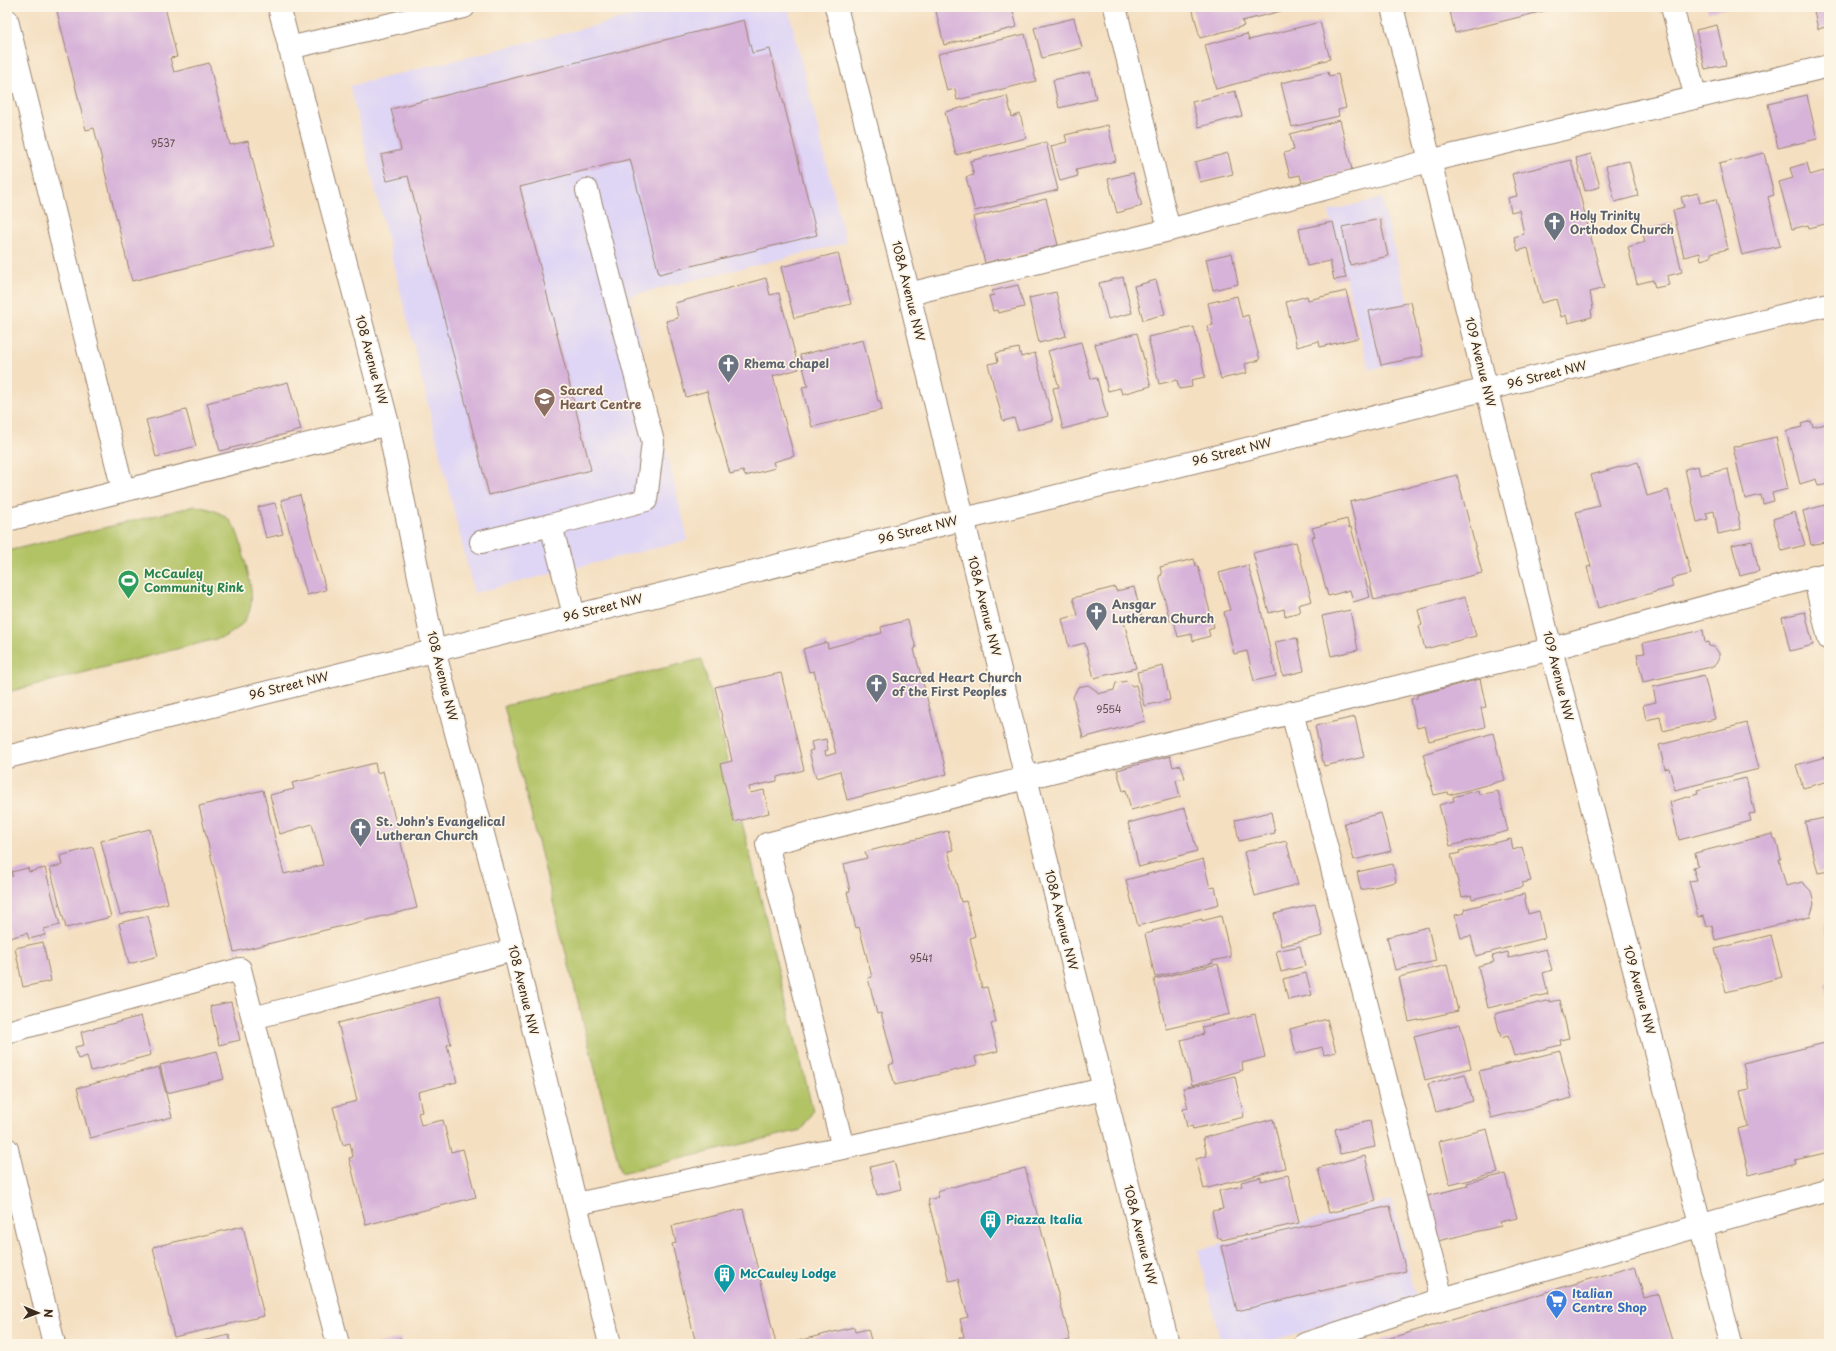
<svg xmlns="http://www.w3.org/2000/svg" width="1836" height="1351" font-family="'Playpen Sans',sans-serif">
<rect width="100%" height="100%" fill="#fcf5e5"/>
<filter id="ink" filterUnits="userSpaceOnUse"><feTurbulence type="fractalNoise" baseFrequency=".025" numOctaves="2"/><feDisplacementMap in="SourceGraphic" scale="8" xChannelSelector="R" yChannelSelector="G"/><feConvolveMatrix kernelMatrix="1 2 1 2 8 2 1 2 1" color-interpolation-filters="sRGB"/></filter>
<filter id="wash" filterUnits="userSpaceOnUse"><feTurbulence type="fractalNoise" baseFrequency=".012" numOctaves="4" result="noise"/><feDisplacementMap in="SourceGraphic" scale="16" xChannelSelector="R" yChannelSelector="G"/><feGaussianBlur stdDeviation="0.9" result="paint"/><feColorMatrix in="noise" values="0 0 0 0 0 0 0 0 0 0 0 0 0 0 0 0 0 1.4 0 .05"/><feComposite in="paint" operator="in"/></filter>
<g filter="url(#wash)">
<rect width="100%" height="100%" fill="#f4dfc1"/>
<g fill="#dfd5f5">
<path d="M670 7H788L846 243 629 296 688 540 474 593 350 86Z"/>
<path d="M1382 198 1421 357 1369 370 1329 211Z"/>
<path d="M1392 1200 1416 1299 1261 1344H1221L1198 1250Z"/>
</g>
<g fill="#b2c366" stroke="#767642">
<path d="M195 506C208 508 221 511 231 522 239 532 241 545 244 557 252 590 262 618 224 637L7 692V551Z"/>
<path d="M702 659 813 1111 801 1130 621 1173 504 706Z"/>
</g>
<g id="blocks">
<g fill="#d7b3d9">
<path d="M56 7H165L177 57 170 58 174 72 209 63 230 145 248 141 274 246 132 281 94 128 86 130Z"/>
<path d="M935 7H1012L1017 27 944 45Z"/>
<path d="M1192 7H1293V8L1242 21 1244 26 1200 38Z"/>
<path d="M1449 7H1556V8L1455 33Z"/>
<path d="M1707 7H1728V8L1708 12Z"/>
<path d="M1813 7H1829V26L1818 29Z"/>
<path d="M1074 18 1082 48 1042 58 1034 28Z"/>
<path d="M744 20 752 53 770 49 817 235 659 274 630 159 520 187 591 470 489 495 408 176 387 181 381 155 401 150 391 109Z"/>
<path d="M1320 22 1330 59 1216 89 1205 45 1247 34 1249 40Z"/>
<path d="M1717 25 1726 65 1705 69 1696 30Z"/>
<path d="M1025 34 1036 81 957 100 955 89 947 91 938 54Z"/>
<path d="M1090 72 1096 99 1059 108 1053 80Z"/>
<path d="M1328 72 1329 76 1338 74 1346 108 1338 110 1339 116 1292 127 1281 83Z"/>
<path d="M1235 91 1242 116 1199 127 1192 102Z"/>
<path d="M1807 95 1817 139 1778 148 1768 104Z"/>
<path d="M1007 96 1012 117 1020 114 1026 138 956 155 945 112Z"/>
<path d="M1340 120 1352 170 1302 183 1300 175 1290 177 1284 153 1294 150 1290 134Z"/>
<path d="M1108 125 1116 161 1076 170 1078 176 1060 181 1051 146 1067 142 1065 135Z"/>
<path d="M1046 142 1058 190 975 211 966 177 974 175 970 161Z"/>
<path d="M1228 153 1233 174 1200 182 1195 162Z"/>
<path d="M1764 153 1774 195 1768 197 1780 246 1742 255 1719 164Z"/>
<path d="M1591 154 1600 187 1585 191 1576 158Z"/>
<path d="M1571 160 1604 288 1590 292 1593 309 1591 310 1592 317 1568 323 1566 315 1561 317 1556 299 1541 303 1528 248 1518 251 1514 237 1524 234 1519 210 1511 212 1508 198 1517 196 1512 174Z"/>
<path d="M1629 161 1638 196 1615 202 1606 166Z"/>
<path d="M1807 163 1810 175 1824 171 1829 191V223L1809 228 1808 225 1792 229 1779 182 1793 178 1790 168Z"/>
<path d="M1133 173 1142 206 1117 213 1108 179Z"/>
<path d="M1698 193 1700 203 1716 199 1728 249 1711 253V257L1701 260 1700 253 1684 257 1673 210 1684 207 1681 197Z"/>
<path d="M1046 199 1058 245 985 263 973 217Z"/>
<path d="M1380 219 1388 256 1350 265 1342 227Z"/>
<path d="M1333 222 1346 278 1334 280 1330 261 1307 266 1299 229Z"/>
<path d="M1670 223 1682 272 1667 276 1669 285 1655 288 1653 280 1637 284 1628 247 1645 242 1642 230Z"/>
<path d="M838 253 851 304 794 318 781 267Z"/>
<path d="M1232 253 1238 284 1213 290 1206 259Z"/>
<path d="M1123 277 1132 313 1108 319 1099 283Z"/>
<path d="M766 278 770 295 779 293 799 369 773 376 794 456 773 462 775 468 745 476 743 471 730 474 707 391 686 397 666 321 678 318 675 303Z"/>
<path d="M1156 280 1165 314 1143 320 1134 286Z"/>
<path d="M1018 285 1024 307 998 313 997 310 993 311 989 296 994 295 992 291Z"/>
<path d="M1346 291 1358 338 1320 347 1319 341 1297 347 1286 302 1307 296 1308 300Z"/>
<path d="M1056 292 1066 336 1039 343 1029 298Z"/>
<path d="M1237 296 1242 317 1248 315 1260 360 1245 364 1247 373 1221 379 1207 326 1213 325 1208 303Z"/>
<path d="M1411 302 1423 356 1381 365 1369 311Z"/>
<path d="M1194 327 1205 377 1191 380 1192 387 1179 389 1177 380 1159 384 1148 337Z"/>
<path d="M1137 333 1151 386 1122 394 1120 388 1108 391 1095 344Z"/>
<path d="M863 340 878 401H880L882 410 812 427 802 387 808 386 800 355Z"/>
<path d="M1081 342 1091 379 1097 378 1107 417 1063 429 1053 388 1059 387 1048 351Z"/>
<path d="M1019 348 1021 357 1035 353 1053 421 1018 430 1014 418 1003 421 988 364 998 362 996 353Z"/>
<path d="M288 382 301 430 220 451 207 403Z"/>
<path d="M186 410 196 446 156 457 146 420Z"/>
<path d="M1811 421 1813 427 1829 423V484L1818 486 1816 479 1800 484 1786 431 1802 427 1801 424Z"/>
<path d="M1776 437 1788 489 1772 493 1774 501 1763 504 1761 495 1745 499 1733 447Z"/>
<path d="M1638 462 1647 496 1668 490 1691 574 1671 579 1673 587 1598 608 1587 567 1591 566 1576 512 1599 506 1591 475Z"/>
<path d="M1698 466 1700 475 1728 469 1741 529 1718 534 1714 511 1706 513 1708 519 1697 522 1685 469Z"/>
<path d="M1457 475 1482 573 1374 600 1350 502Z"/>
<path d="M300 495 326 590 307 595 281 500Z"/>
<path d="M275 503 283 534 266 538 258 507Z"/>
<path d="M1825 505 1829 524V541L1811 545 1803 511Z"/>
<path d="M1795 512 1805 545 1782 551 1773 519Z"/>
<path d="M1347 519 1349 528 1351 527 1370 597 1353 602 1350 590 1328 596 1312 537 1315 536 1312 528Z"/>
<path d="M1752 541 1759 571 1740 576 1732 545Z"/>
<path d="M1296 542 1312 601 1298 605 1300 612 1285 616 1284 609 1269 613 1253 553Z"/>
<path d="M1194 559 1196 566H1198L1214 627 1208 629 1210 636 1193 641 1192 634 1178 637 1174 620 1170 621 1159 576 1162 575 1160 567Z"/>
<path d="M1248 565 1260 606 1276 676 1254 681 1247 651 1234 654 1224 612 1230 610 1219 573Z"/>
<path d="M1115 587 1116 591 1134 587 1142 617 1124 622 1136 668 1094 678 1085 643 1069 647 1062 619 1078 615 1073 598Z"/>
<path d="M1465 597 1476 636 1425 649 1419 626 1422 625 1418 610Z"/>
<path d="M1350 610 1358 650 1331 656 1322 616Z"/>
<path d="M1805 612 1813 645 1790 651 1782 617Z"/>
<path d="M908 620 916 648 914 649 947 774 847 800 840 771 816 778 809 751 813 750 811 742 826 739 828 750 825 751 826 756 836 753 814 671 809 672 803 649 827 642 828 648 882 633 881 627Z"/>
<path d="M1703 630 1705 643 1708 642 1709 646 1714 647 1719 653V658L1716 664 1711 667 1643 682 1637 654 1645 653 1643 643Z"/>
<path d="M1297 638 1304 671 1283 676 1275 642Z"/>
<path d="M1163 666 1170 700 1144 706 1137 672Z"/>
<path d="M781 673 804 770 777 777V781L749 787 750 793 764 790 769 813 734 822 720 764 732 761 715 687Z"/>
<path d="M1704 675 1715 719 1663 731 1660 717 1646 720 1643 705 1656 702 1653 687Z"/>
<path d="M1480 679 1486 707 1481 708 1485 727 1429 741 1425 726 1417 728 1411 699 1417 698V695Z"/>
<path d="M1127 681 1132 686 1136 685 1145 721 1083 738 1073 697 1078 687 1088 685 1097 691 1098 694 1114 690 1116 683Z"/>
<path d="M1355 717 1364 757 1324 766 1315 726Z"/>
<path d="M1747 723 1759 769 1675 790 1669 768 1665 769 1659 745Z"/>
<path d="M1493 733 1505 780 1449 795 1448 792 1434 795 1423 754Z"/>
<path d="M1170 756 1173 767 1181 765 1185 778 1176 780 1180 797 1131 810 1126 790 1123 791 1117 770Z"/>
<path d="M1829 756V781L1803 788 1796 765Z"/>
<path d="M375 763 377 773 383 771 417 908 234 952 199 806 263 790 284 874 323 865 312 824 280 834 270 795 294 789 292 783Z"/>
<path d="M1746 778 1755 813 1749 814 1751 821 1679 840 1670 802 1698 794 1697 790Z"/>
<path d="M1478 790 1479 795 1498 791 1508 831 1450 846 1439 805 1454 801 1453 797Z"/>
<path d="M1185 808 1197 851 1139 867 1128 823Z"/>
<path d="M1271 812 1275 833 1239 841 1235 820Z"/>
<path d="M1381 813 1391 851 1354 860 1344 823Z"/>
<path d="M1829 817V871L1818 873 1805 822Z"/>
<path d="M150 829 168 903 120 915 101 841Z"/>
<path d="M948 831 953 850 948 851 961 902 966 901 975 936 970 938 982 988 987 987 996 1022 991 1024 998 1051 975 1057 977 1065 895 1085 889 1065 894 1063 881 1013 877 1014 868 978 872 977 859 927 856 928 847 892 850 891 844 864 867 858 865 852Z"/>
<path d="M1772 834 1773 839H1776L1781 859H1779L1786 886 1802 882 1811 891 1814 904 1810 917 1715 940 1712 925 1707 927 1704 916 1698 917 1689 881 1697 880 1693 867 1698 866 1695 853Z"/>
<path d="M1511 839 1513 850 1522 847 1531 881 1522 883V887L1472 899 1471 895 1462 897 1451 855 1460 853 1459 851Z"/>
<path d="M1286 841 1298 884 1255 896 1244 852Z"/>
<path d="M93 847 111 917 66 928 50 868 62 865 60 856Z"/>
<path d="M1203 859 1210 888 1215 887 1219 904 1138 926 1126 880Z"/>
<path d="M1393 864 1396 882 1361 890 1357 872Z"/>
<path d="M28 868 29 872 45 868 60 925 44 929 45 935 29 939 27 933 10 938 7 927V877L13 876 11 872Z"/>
<path d="M1524 894 1528 914 1539 911 1545 938 1476 956 1471 936 1461 938 1455 915 1465 913 1464 909Z"/>
<path d="M1315 904 1323 936 1281 946 1274 914Z"/>
<path d="M148 916 158 956 129 964 119 923Z"/>
<path d="M1221 916 1231 957 1212 961 1213 963 1155 977 1145 934 1153 932 1152 931 1202 919V921Z"/>
<path d="M1829 923V938L1828 939 1825 924Z"/>
<path d="M1428 927 1436 961 1395 970 1387 937Z"/>
<path d="M1771 935 1782 977 1726 992 1715 949Z"/>
<path d="M43 942 51 981 23 987 15 948Z"/>
<path d="M1300 946 1305 966 1281 972 1276 951Z"/>
<path d="M1546 949 1552 970 1543 973 1548 994 1488 1008 1478 966 1494 962 1492 956 1508 952 1509 958Z"/>
<path d="M1218 964 1230 1014 1166 1029 1154 979Z"/>
<path d="M1447 965 1458 1011 1409 1022 1399 977Z"/>
<path d="M1306 973 1312 995 1288 1000 1283 979Z"/>
<path d="M1829 983V1000H1828L1825 984Z"/>
<path d="M439 997 451 1044 447 1045 457 1082 418 1092 422 1112 418 1113 421 1125 443 1120 451 1152 463 1149 476 1197 366 1225 349 1158 353 1157 350 1143 343 1145 333 1107 357 1101 338 1023Z"/>
<path d="M1550 1000V1002L1560 1000 1569 1038 1560 1040 1561 1045 1514 1056 1508 1036 1501 1038 1495 1014Z"/>
<path d="M231 1002 240 1040 219 1045 210 1006Z"/>
<path d="M1255 1014 1265 1057 1242 1063 1243 1070 1192 1085 1181 1040 1204 1034 1202 1027Z"/>
<path d="M141 1016 151 1055 91 1071 87 1056 78 1059 75 1047 84 1045 81 1032Z"/>
<path d="M1327 1019 1336 1052 1324 1055 1322 1047 1296 1054 1290 1029Z"/>
<path d="M1460 1024 1471 1068 1425 1080 1414 1036Z"/>
<path d="M1829 1042V1152L1795 1160 1796 1163 1749 1175 1738 1129 1748 1126 1740 1091 1749 1089 1743 1063Z"/>
<path d="M217 1051 224 1079 167 1093 160 1065Z"/>
<path d="M1560 1051 1572 1098 1491 1118 1479 1071Z"/>
<path d="M159 1067 172 1117 90 1138 77 1088Z"/>
<path d="M1465 1074 1473 1101 1436 1112 1428 1084Z"/>
<path d="M1235 1076 1244 1117 1193 1129 1192 1126 1187 1127 1183 1109 1188 1108 1183 1088Z"/>
<path d="M1273 1119 1285 1168 1204 1189 1196 1159 1207 1156 1203 1138Z"/>
<path d="M1370 1121 1375 1147 1340 1154 1335 1129Z"/>
<path d="M1487 1129 1498 1173 1450 1185 1439 1141Z"/>
<path d="M1365 1156 1376 1201 1329 1213 1318 1168Z"/>
<path d="M894 1161 901 1189 877 1195 870 1167Z"/>
<path d="M1025 1168 1070 1340 1054 1344H961L959 1337H964L960 1319 968 1317 958 1279 949 1281 928 1200 939 1197 937 1191Z"/>
<path d="M1505 1174 1517 1218 1500 1222 1501 1226 1438 1241 1427 1196 1468 1186 1467 1183Z"/>
<path d="M1288 1175 1299 1223 1222 1240 1221 1238H1218L1212 1211 1223 1209 1219 1191 1242 1186 1241 1182 1261 1177V1181Z"/>
<path d="M1390 1206 1406 1271 1237 1311 1221 1246Z"/>
<path d="M743 1209 776 1344H696L672 1244 676 1243 672 1226Z"/>
<path d="M243 1226 264 1316 174 1337 153 1247Z"/>
<path d="M1635 1266 1644 1298 1658 1294 1673 1344H1370Z"/>
<path d="M854 1327 855 1332 868 1329 872 1344H785Z"/>
<path d="M229 1335 231 1344H194V1343Z"/>
<path d="M401 1338 403 1344H379V1343Z"/>
</g>
</g>
</g>
<g filter="url(#ink)">
<use href="#blocks" fill-opacity="0" stroke="#988470" stroke-width="1"/>
<g fill="none" stroke-linecap="round" stroke-linejoin="round">
<defs>
<g id="minor">
<path d="M279 7 388 424 434 650 514 950 610 1344"/>
<path d="M836 7 909 294 1026 778 1168 1344"/>
<path d="M1115 7 1169 230"/>
<path d="M1392 7 1551 649 1731 1344"/>
<path d="M1672 7 1696 98"/>
<path d="M7 20 123 490"/>
<path d="M289 48 464 7"/>
<path d="M909 294 1169 230 1429 161 1829 66"/>
<path d="M7 520 388 424"/>
<path d="M481 542 551 525"/>
<path d="M1814 576 1829 639"/>
<path d="M574 615 551 525 646 500 653 442 587 190"/>
<path d="M1292 712 1442 1299"/>
<path d="M7 757 1829 304"/>
<path d="M253 1018 514 950"/>
<path d="M7 1032 240 969 338 1344"/>
<path d="M843 1148 767 844 1026 778 1551 649 1829 573"/>
<path d="M576 1204 843 1148 1104 1089"/>
<path d="M1305 1344 1442 1299 1829 1189"/>
</g>
<path id="major" d="M7 1149 54 1344"/>
</defs>
<use href="#minor" stroke="#988470" stroke-width="24"/>
<use href="#major" stroke="#988470" stroke-width="24"/>
<use href="#minor" stroke="#fff" stroke-width="22"/>
<use href="#major" stroke="#fff" stroke-width="22"/>
</g>
</g>
<defs>
<symbol id="church-pin" viewBox="-11 -11 22 30"><path d="M0 17L-7.5 6A9.5 9.5 0 1 1 7.5 6Z" fill="#6b7280" stroke="#fcf5e5"/><path d="M-1.2-6h2.4v3.5h3.3v2.4h-3.3V6h-2.4V-.1h-3.3v-2.4h3.3Z" fill="#fff"/></symbol>
<symbol id="school-pin" viewBox="-11 -11 22 30"><path d="M0 17L-7.5 6A9.5 9.5 0 1 1 7.5 6Z" fill="#8d6e63" stroke="#fcf5e5"/><path d="M0-5L7-2L0 1L-7-2ZM-4 1L0 2.5L4 1V4Q0 6-4 4Z" fill="#fff"/></symbol>
<symbol id="stadium-pin" viewBox="-11 -11 22 30"><path d="M0 17L-7.5 6A9.5 9.5 0 1 1 7.5 6Z" fill="#2e9e5b" stroke="#fcf5e5"/><path d="M0-5a6.5 5 0 1 0 0 10a6.5 5 0 1 0 0-10ZM-3.5-1.8h7v3.6h-7Z" fill="#fff"/></symbol>
<symbol id="building-pin" viewBox="-11 -11 22 30"><path d="M0 17L-7.5 6A9.5 9.5 0 1 1 7.5 6Z" fill="#0f9aa8" stroke="#fcf5e5"/><path d="M-4-6H4V6H1V3H-1V6H-4ZM-2.5-4.3h1.7v1.8h-1.7ZM.8-4.3h1.7v1.8H.8ZM-2.5-1h1.7V.8h-1.7ZM.8-1h1.7V.8H.8Z" fill="#fff"/></symbol>
<symbol id="supermarket-pin" viewBox="-11 -11 22 30"><path d="M0 17L-7.5 6A9.5 9.5 0 1 1 7.5 6Z" fill="#3f7fe0" stroke="#fcf5e5"/><path d="M-6-5.5h2.5l.6 2H6L4.5 2H-2.5L-4.4-4H-6ZM-1.5 3.2a1.3 1.3 0 1 0 .1 0ZM3 3.2a1.3 1.3 0 1 0 .1 0Z" fill="#fff"/></symbol>
</defs>
<g fill-rule="evenodd">
<use href="#church-pin" x="1542" y="210" width="25" height="34"/>
<use href="#church-pin" x="716" y="352" width="25" height="34"/>
<use href="#school-pin" x="532" y="386" width="25" height="34"/>
<use href="#stadium-pin" x="116" y="568" width="25" height="34"/>
<use href="#church-pin" x="1084" y="600" width="25" height="34"/>
<use href="#church-pin" x="864" y="672" width="25" height="34"/>
<use href="#church-pin" x="348" y="816" width="25" height="34"/>
<use href="#building-pin" x="978" y="1208" width="25" height="34"/>
<use href="#building-pin" x="712" y="1262" width="25" height="34"/>
<use href="#supermarket-pin" x="1544" y="1288" width="25" height="34"/>
</g>
<g text-anchor="middle" stroke-width="3.5" stroke-linejoin="round" paint-order="stroke">
<g font-size="10" fill="#624c4d">
<text x="163" y="147">9537</text>
<text x="1109" y="713">9554</text>
<text x="921" y="962">9541</text>
</g>
<g font-size="12" font-weight="bold" fill="#5b616d" stroke="#fcf5e5" text-anchor="start">
<text x="1570" y="220">Holy Trinity<tspan x="1570" dy="14">Orthodox Church</tspan></text>
<text x="744" y="368">Rhema chapel</text>
<text x="1112" y="609">Ansgar<tspan x="1112" dy="14">Lutheran Church</tspan></text>
<text x="892" y="682">Sacred Heart Church<tspan x="892" dy="14">of the First Peoples</tspan></text>
<text x="376" y="826">St. John's Evangelical<tspan x="376" dy="14">Lutheran Church</tspan></text>
</g>
<g font-size="12" fill="#3b2a1e" stroke="#fcf5e5">
<text transform="translate(908 291) rotate(76)" y="4">108A Avenue NW</text>
<text transform="translate(371 360) rotate(75)" y="4">108 Avenue NW</text>
<text transform="translate(1480 362) rotate(76)" y="4">109 Avenue NW</text>
<text transform="translate(1547 375) rotate(-14)" y="4">96 Street NW</text>
<text transform="translate(1232 452) rotate(-14)" y="4">96 Street NW</text>
<text transform="translate(918 530) rotate(-14)" y="4">96 Street NW</text>
<text transform="translate(984 606) rotate(76)" y="4">108A Avenue NW</text>
<text transform="translate(603 608) rotate(-14)" y="4">96 Street NW</text>
<text transform="translate(442 676) rotate(76)" y="4">108 Avenue NW</text>
<text transform="translate(1558 676) rotate(76)" y="4">109 Avenue NW</text>
<text transform="translate(289 686) rotate(-14)" y="4">96 Street NW</text>
<text transform="translate(1061 920) rotate(76)" y="4">108A Avenue NW</text>
<text transform="translate(523 990) rotate(76)" y="4">108 Avenue NW</text>
<text transform="translate(1639 990) rotate(75)" y="4">109 Avenue NW</text>
<text transform="translate(1140 1235) rotate(76)" y="4">108A Avenue NW</text>
</g>
<g font-size="12" font-weight="bold" fill="#785e54" stroke="#fcf5e5" text-anchor="start">
<text x="560" y="395">Sacred<tspan x="560" dy="14">Heart Centre</tspan></text>
</g>
<g font-size="12" font-weight="bold" fill="#27864d" stroke="#fcf5e5" text-anchor="start">
<text x="144" y="578">McCauley<tspan x="144" dy="14">Community Rink</tspan></text>
</g>
<g font-size="12" font-weight="bold" fill="#0d838f" stroke="#fcf5e5" text-anchor="start">
<text x="1006" y="1224">Piazza Italia</text>
<text x="740" y="1278">McCauley Lodge</text>
</g>
<g font-size="12" font-weight="bold" fill="#366cbe" stroke="#fcf5e5" text-anchor="start">
<text x="1572" y="1298">Italian<tspan x="1572" dy="14">Centre Shop</tspan></text>
</g>
</g>
<rect width="1836" height="1351" fill="none" stroke="#fcf5e5" stroke-width="24"/>
<g transform="translate(38 1313) rotate(92)" stroke="#fcf5e5" stroke-width="3" paint-order="stroke">
<path d="M0-3L7 15L0 10L-7 15Z" fill="#3b2a1e"/>
<text y="-6" font-size="11" font-weight="bold" text-anchor="middle" fill="#3b2a1e">N</text>
</g>
</svg>
